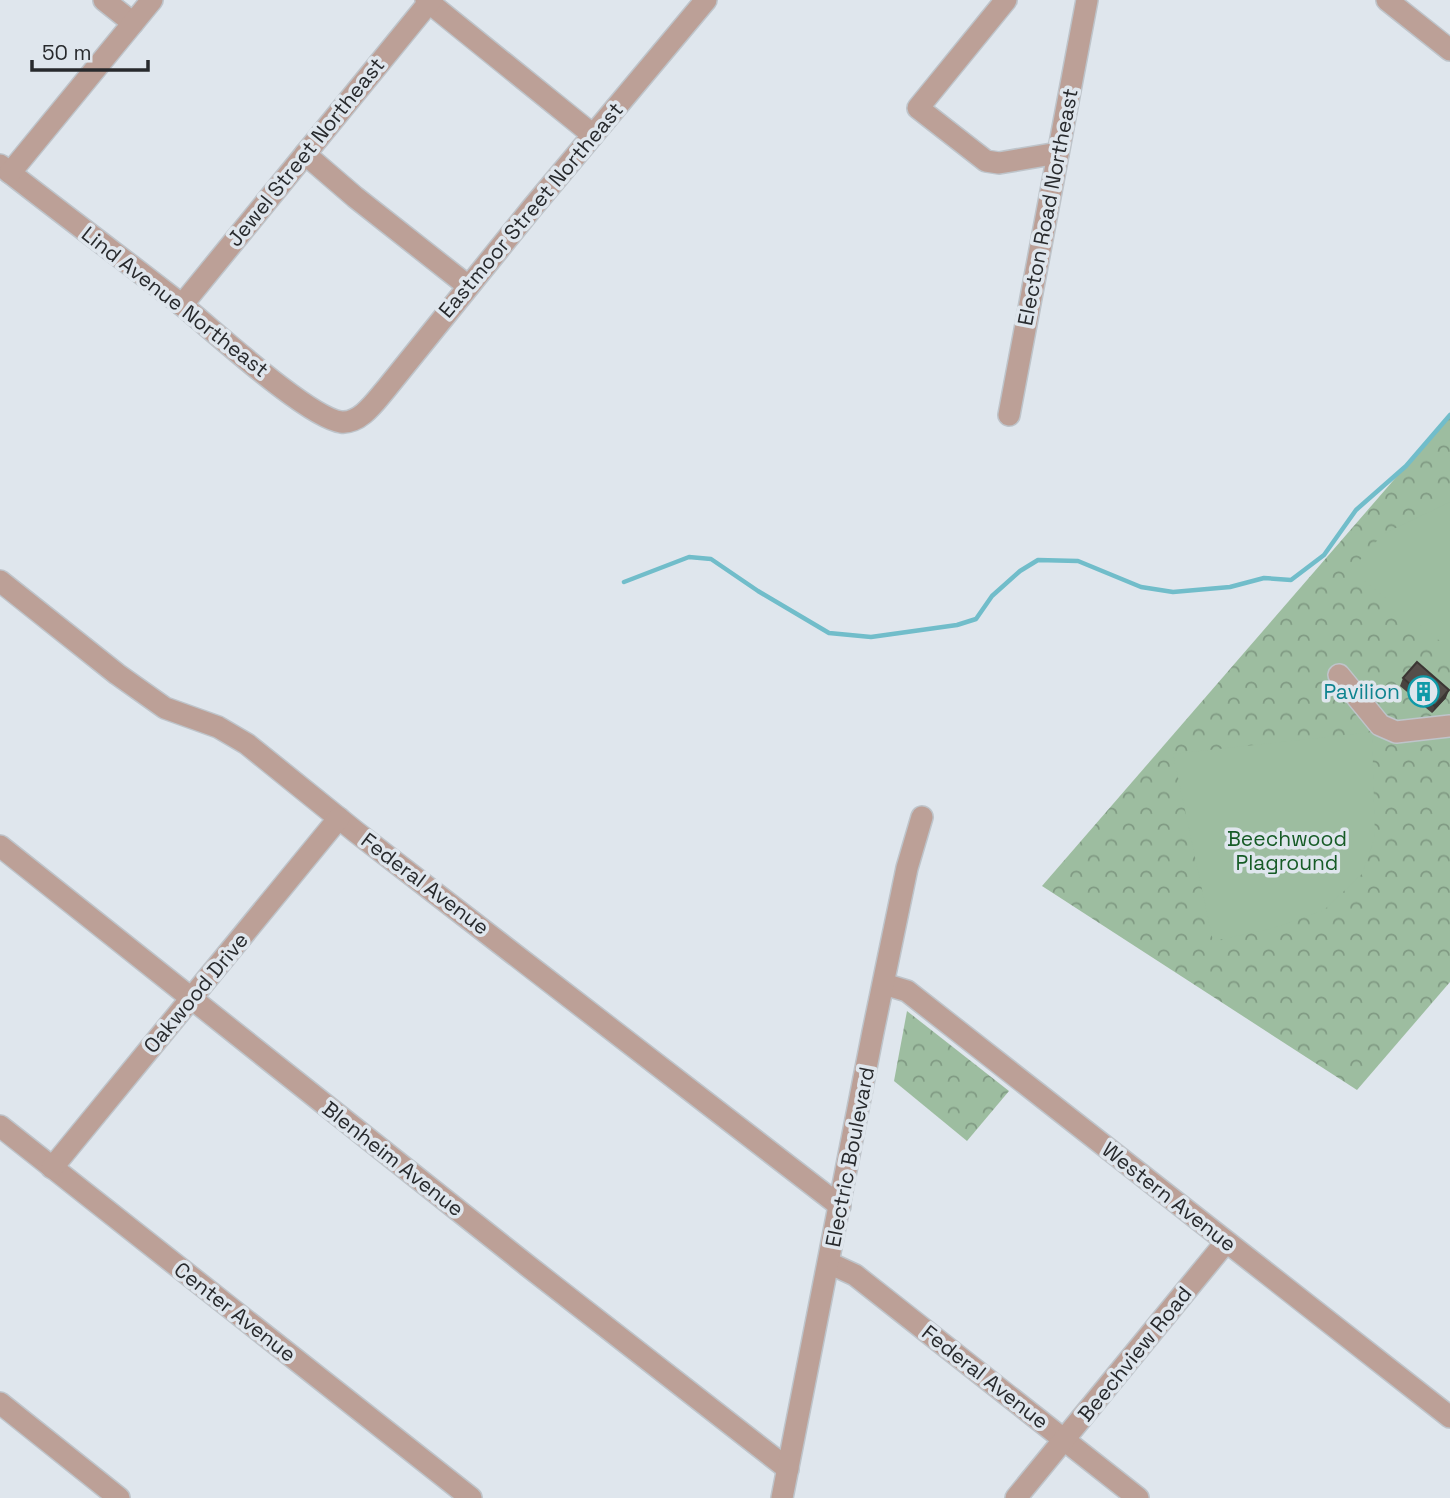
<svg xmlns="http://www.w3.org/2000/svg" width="1450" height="1498" font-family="'Space Grotesk',sans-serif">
<defs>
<pattern id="park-crowns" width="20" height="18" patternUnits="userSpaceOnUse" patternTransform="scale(1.75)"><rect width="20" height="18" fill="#9dbda0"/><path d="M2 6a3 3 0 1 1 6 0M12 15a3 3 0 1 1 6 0" fill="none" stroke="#809a83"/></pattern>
</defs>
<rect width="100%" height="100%" fill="#dfe6ed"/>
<g fill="url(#park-crowns)">
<path d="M1450 415V982L1357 1090 1042 886Z"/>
<path d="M907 1011 1009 1091 967 1141 894 1081Z"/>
</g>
<g fill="#9dbda0">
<path d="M1450 502V649L1351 570 1383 534Z"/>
<path d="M1372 732 1375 837 1362 874 1324 910 1274 928 1213 941 1173 754Z"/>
</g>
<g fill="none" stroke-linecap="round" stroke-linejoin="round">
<path stroke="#71bdca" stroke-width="4.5" d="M624 582 689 557 711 559 758 591 829 633 871 637 957 625 976 619 992 596 1020 571 1038 560 1078 561 1141 587 1173 592 1230 587 1264 578 1291 580 1324 555 1356 510 1406 466 1450 415"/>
<defs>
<g id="minor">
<path d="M104 0 133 23"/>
<path d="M426 0 593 135"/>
<path d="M1006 0 918 108 986 161 999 163 1058 153"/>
<path d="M1387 0 1450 50"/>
<path d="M305 154 355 197 468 286"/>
<path d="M0 165C60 212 122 258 182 305 213 330 307 417 341 422 360 424 375 402 386 389L532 208 706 0"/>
<path d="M10 173 152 0"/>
<path d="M182 305 431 0"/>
<path d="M1009 415 1087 0"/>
<path d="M0 581 117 674 165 708 218 727 247 744 356 832 840 1206"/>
<path d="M1339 675 1380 725 1396 732 1450 726"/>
<path d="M0 846 528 1266 788 1469"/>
<path d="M884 984 907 991 1450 1417"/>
<path d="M0 1126 471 1498"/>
<path d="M52 1168 339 818"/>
<path d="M829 1263 855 1275 1138 1498"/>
<path d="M0 1403 119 1498"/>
<path d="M782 1498 873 1032 907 868 922 817"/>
<path d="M1016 1498 1226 1242"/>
</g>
</defs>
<use href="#minor" stroke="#bec4ca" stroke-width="24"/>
<use href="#minor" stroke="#bca097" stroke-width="21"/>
</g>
<path fill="#494340" d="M1403 678 1446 698 1432 713 1400 686Z"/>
<path fill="#3c3734" d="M1449 690 1446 698 1432 713 1435 706Z"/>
<path fill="#554e4a" stroke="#3c3734" stroke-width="2" d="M1417 662 1449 690 1435 706 1403 678Z"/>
<defs>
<symbol id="building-ring" viewBox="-11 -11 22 22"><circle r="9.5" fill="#dfe6ed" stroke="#0f9aa8" stroke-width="1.5"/><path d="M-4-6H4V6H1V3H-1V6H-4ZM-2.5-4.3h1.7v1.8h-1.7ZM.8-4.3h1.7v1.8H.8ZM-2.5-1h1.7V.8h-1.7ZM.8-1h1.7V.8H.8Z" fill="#0f9aa8"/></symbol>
</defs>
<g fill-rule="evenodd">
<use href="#building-ring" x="1406" y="674" width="35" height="35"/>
</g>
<g text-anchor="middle" stroke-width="7" stroke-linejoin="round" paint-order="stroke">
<g font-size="21" fill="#282a2d" stroke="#dfe6ed">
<text transform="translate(306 152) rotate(-51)" y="7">Jewel Street Northeast</text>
<text transform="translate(1048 207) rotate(-79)" y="7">Electon Road Northeast</text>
<text transform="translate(531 210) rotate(-50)" y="7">Eastmoor Street Northeast</text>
<text transform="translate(175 302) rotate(38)" y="7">Lind Avenue Northeast</text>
<text transform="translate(425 884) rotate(37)" y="7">Federal Avenue</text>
<text transform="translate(196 993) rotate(-50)" y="7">Oakwood Drive</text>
<text transform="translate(850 1157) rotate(-79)" y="7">Electric Boulevard</text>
<text transform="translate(393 1159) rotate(38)" y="7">Blenheim Avenue</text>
<text transform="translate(1169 1197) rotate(38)" y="7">Western Avenue</text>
<text transform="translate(235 1312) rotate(38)" y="7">Center Avenue</text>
<text transform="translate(1135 1354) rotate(-51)" y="7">Beechview Road</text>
<text transform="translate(985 1377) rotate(38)" y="7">Federal Avenue</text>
</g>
<g font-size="21" fill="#0d838f" stroke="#dfe6ed" text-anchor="end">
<text x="1400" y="699">Pavilion</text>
</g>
<g font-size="21" fill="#165b26" stroke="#dfe6ed">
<text x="1287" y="846">Beechwood<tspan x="1287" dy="24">Plaground</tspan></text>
</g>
</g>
<path d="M32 60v10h116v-10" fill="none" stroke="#282a2d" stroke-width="3.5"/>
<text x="42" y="60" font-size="21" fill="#282a2d" stroke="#dfe6ed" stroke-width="5" paint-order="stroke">50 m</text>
</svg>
